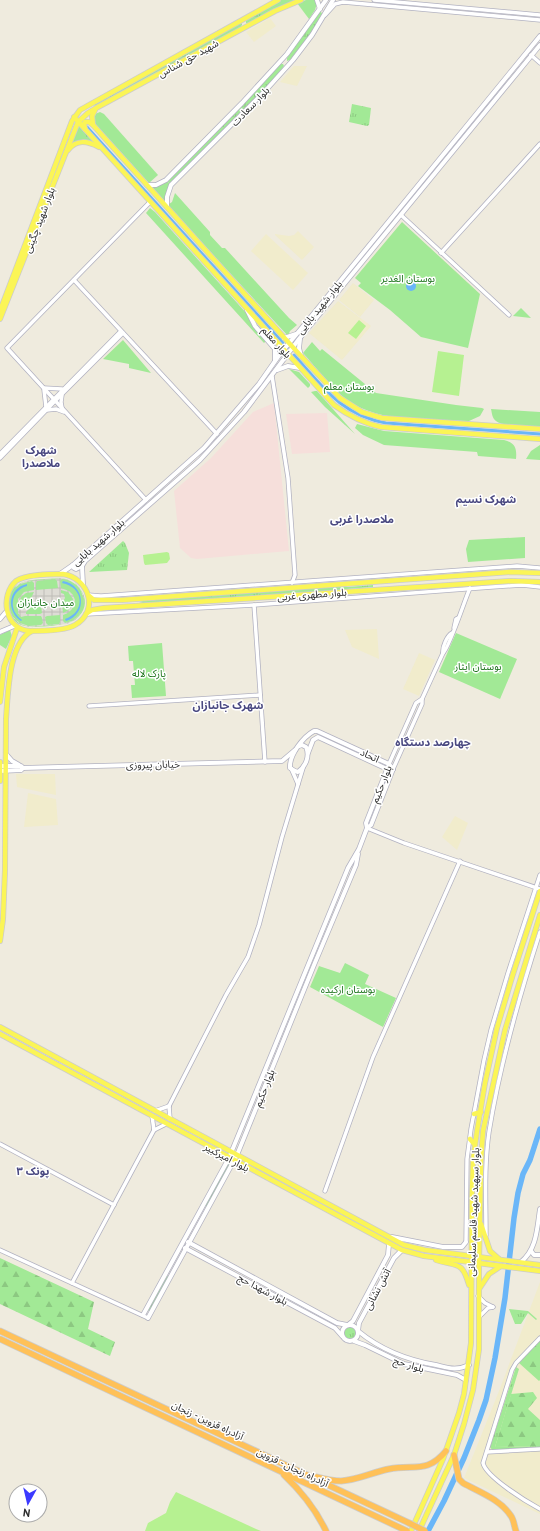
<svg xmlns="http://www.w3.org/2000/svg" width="540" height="1531" font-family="'PT Sans','Noto Sans Arabic',sans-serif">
<defs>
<pattern id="grass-tufts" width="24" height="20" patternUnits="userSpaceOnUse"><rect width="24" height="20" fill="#a2e996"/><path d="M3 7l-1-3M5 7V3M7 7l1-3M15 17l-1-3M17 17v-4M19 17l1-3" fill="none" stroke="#8cc881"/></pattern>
<pattern id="forest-firs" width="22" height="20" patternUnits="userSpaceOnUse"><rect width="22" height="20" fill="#a2e996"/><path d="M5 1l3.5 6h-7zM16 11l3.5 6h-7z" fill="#8cc881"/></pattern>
<pattern id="plaza-grid" width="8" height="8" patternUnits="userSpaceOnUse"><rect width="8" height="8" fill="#dedcd5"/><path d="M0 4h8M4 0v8" fill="none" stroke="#bfbdb7"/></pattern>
</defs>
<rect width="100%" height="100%" fill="#efebde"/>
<g fill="#f1eccc">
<path d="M270 18 276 26 254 42 246 32Z"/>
<path d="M294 66H307L297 86 280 82Z"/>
<path d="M298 231 314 247 302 260 275 235V234L289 236 294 235Z"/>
<path d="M266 234 308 273 293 290 251 251Z"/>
<path d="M353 283 374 300 360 317 339 300Z"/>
<path d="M338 301 371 326 342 360 309 333Z"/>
<path d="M377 629 379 659 352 647 345 630Z"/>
<path d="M419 653 435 660 419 696 403 689Z"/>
<path d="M16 774H55L56 795 17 787Z"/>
<path d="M28 793 56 799 58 825 24 827Z"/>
<path d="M455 816 468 823 457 850 442 837Z"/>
<path d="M540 1282V1514L464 1478 499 1391Z"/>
</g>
<g fill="#f6dfdb">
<path d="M274 403 289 551 197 559 191 558 180 548 174 491 211 458 253 412Z"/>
<path d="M327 413 330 452 292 454 286 414Z"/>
</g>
<g fill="url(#grass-tufts)">
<path d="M278 0H301L248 23H246V19Z"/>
<path d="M319 11 322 13 319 23 290 60 287 61V58Z"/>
<path d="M241 22 242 24 241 28 95 106 94 105 96 100Z"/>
<path d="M281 64H283L284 66 269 85 171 185 166 180 275 68Z"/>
<path d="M352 104 371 108 369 125 367 126 349 122Z"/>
<path d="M78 122 102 148 88 142 70 147Z"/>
<path d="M315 391H317L355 434 325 407 311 392Z"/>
<path d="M123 541 125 543 129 553 127 570 89 572Z"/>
<path d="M373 585V587L347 589 342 590 143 603 139 602 143 601 342 586 347 587Z"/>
<path d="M229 1162 230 1163 207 1207H206L205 1205Z"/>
<path d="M167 1276 169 1277 150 1312 148 1310Z"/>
<path d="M509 1309 528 1311 537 1319 536 1320 528 1313 521 1324H515Z"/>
<circle cx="350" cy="1333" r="7"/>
<path d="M516 1367 519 1369 495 1447 540 1446V1448L493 1451 490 1447Z"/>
</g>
<g fill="url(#forest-firs)">
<path d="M0 1258 94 1302 88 1329 115 1342 110 1356 0 1304Z"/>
<path d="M540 1340V1380L539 1381 519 1363Z"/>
<path d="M533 1392 537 1398 528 1409 540 1420V1446L495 1447 511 1394Z"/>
</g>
<g fill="#a2e996">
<path d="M306 0H315L317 3 315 10 309 19 297 3Z"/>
<path d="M100 112 104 114 158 175 149 183 93 122 95 114Z"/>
<path d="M166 180 171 185 168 192 167 208 147 185Z"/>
<path d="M175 193 210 232V235L222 248H225L289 318 297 325 290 331 288 336 169 207V204L172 202Z"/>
<path d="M150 208 155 212 248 315 253 327 266 341 264 343 146 213Z"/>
<path d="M402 222 480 294 468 348 421 337 390 310 358 286 361 283 355 278Z"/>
<path d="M521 308 531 318 513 316Z"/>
<path d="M123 340 151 373 129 368V364L103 359Z"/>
<path d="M312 342 320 351 322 349 376 393 456 405 482 408 484 409 480 416 469 421C428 419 371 424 340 394 326 382 315 366 303 353Z"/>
<path d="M289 369 299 372 310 384V386L308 388Z"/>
<path d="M491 409 540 412V426C530 426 503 427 496 421 492 418 492 413 491 409Z"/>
<path d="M357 424 384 431 504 440C515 443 517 448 516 459L478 456 477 452 384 445 363 435 355 428Z"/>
<path d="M540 445V460L526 459 531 451Z"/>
<path d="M525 537V558L468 562 466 549 469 540Z"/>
<path d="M60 578C81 580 95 604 76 619 68 626 35 628 25 626 20 625 15 622 12 618 8 612 8 607 9 600 10 576 43 580 60 578Z"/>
<path d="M10 630 12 636 6 649 0 645V635Z"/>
<path d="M456 633 517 659 500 699 439 672Z"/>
<path d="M162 643 166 696 132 698 131 685H135L133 661H129L128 646Z"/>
<path d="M345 963 369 975 365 984 396 998 383 1027 310 987 319 966 340 973Z"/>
</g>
<g fill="#b6f191">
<path d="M359 320 366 326 356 339 348 333Z"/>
<path d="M438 351 464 355 459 396 432 392Z"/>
<path d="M167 552 169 553 170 559 167 563 145 565 144 563 143 555Z"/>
<path d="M176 1492 256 1529 261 1531H145L148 1523 166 1513 170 1502Z"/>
</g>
<path fill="url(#plaza-grid)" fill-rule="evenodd" d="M63 578 69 580 78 585 84 596 83 609 75 620 67 624 29 627 20 624 12 617 8 609V599L10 593 17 585 25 581ZM55 579 57 581 58 588 36 590V583L37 581ZM62 579 69 580 77 585 81 591 84 600 83 609 79 615 72 621 65 623 63 621V615L68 613 72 609 75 600 73 595 69 591 61 588 60 581ZM32 581 34 583V590L24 592 18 599V613L21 617 25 616H41L42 618 43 623 41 625 29 626 20 623 13 617 9 608V599L12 590 20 584ZM61 590 68 592 73 599 72 607 67 611 63 613 62 603 65 598 64 594 61 593ZM34 592 31 598 32 603 24 609H20L19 604 21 597 26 593ZM34 605 41 606 42 613 40 614H26V612ZM60 615V622L59 624 48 625 46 623 45 617 47 616Z"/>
<g fill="#6ab6f8">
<circle cx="411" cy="286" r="5"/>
<path d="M63 581C85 585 88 614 66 621L65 619C86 612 84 587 62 583Z"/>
<path d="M27 584V586C10 591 8 610 22 620L21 621C6 611 8 588 27 584Z"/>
</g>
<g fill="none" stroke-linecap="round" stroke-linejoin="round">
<g stroke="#6ab6f8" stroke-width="3">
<path d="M87 127 283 343"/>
<path d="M294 355C323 387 341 415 386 423L540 434"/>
</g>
<path stroke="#6ab6f8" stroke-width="5.5" d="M428 1531 444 1501 464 1458 479 1420 486 1400 495 1358 505 1298 514 1218 518 1193 523 1174 530 1160 540 1129"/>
<defs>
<g id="tertiary">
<path d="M374 0 540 15"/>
<path d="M325 15 335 4 343 2 540 20"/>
<path d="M531 55 540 63"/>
<path d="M401 215 509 315"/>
<path d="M441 253 540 144"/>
<path d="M74 280 217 434"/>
<path d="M272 376 288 478 295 575 292 583"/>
<path d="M44 388 62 389"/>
<path d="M44 390 46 407"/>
<path d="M62 395 61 402 62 408"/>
<path d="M47 410 56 409 64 412"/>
<path d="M0 454 121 331"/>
<path d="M0 458 55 401 123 333"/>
<path d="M146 500 7 348 150 202"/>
<path d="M88 595 101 596 517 566 540 568"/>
<path d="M254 605 265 762"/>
<path d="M87 614 254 605 492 587 522 585 540 587"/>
<path d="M454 628 456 619 458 618"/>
<path d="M443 653C449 649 465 599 470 588"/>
<path d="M89 706 260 695"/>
<path d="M389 764 416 703 422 699"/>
<path d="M291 768 298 784"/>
<path d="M393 769 422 704V699L443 653C442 647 447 636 452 633"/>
<path d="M367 828 404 843 540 889"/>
<path d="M169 1106 226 995 248 957 259 925 282 837 303 768"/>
<path d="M169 1106 170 1119"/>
<path d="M155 1111 169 1106"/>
<path d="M152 1116 154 1130"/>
<path d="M154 1130 166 1124"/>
<path d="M0 1144 114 1205"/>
<path d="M325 1191 373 1057 460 861"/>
<path d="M486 1235C486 1201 484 1166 489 1132 500 1064 519 997 540 932"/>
<path d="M466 1242 467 1159 471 1129 484 1060 491 1030 508 973 540 875"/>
<path d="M0 1250 148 1318"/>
<path d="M72 1283 154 1130"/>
<path d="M478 1296 485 1303 493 1307"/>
<path d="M479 1317 488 1308 493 1307"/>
<path d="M540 1338 516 1363 512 1370 483 1463C486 1477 527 1502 540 1509"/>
<path d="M487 1452 540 1449"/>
</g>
<g id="secondary">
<path d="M317 0 320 9"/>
<path d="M147 185H156L166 180 242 103 287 54 326 0"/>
<path d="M167 207V197L171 185 266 90 293 60 312 35 333 0"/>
<path d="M247 310 255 326 275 349V360"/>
<path d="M284 338 296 334"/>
<path d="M300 339 299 348 301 356"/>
<path d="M277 370 288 366 300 368"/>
<path d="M73 565 74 568 76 569 82 566"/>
<path d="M60 574 73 565 204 448 259 384 280 354 310 318 540 36"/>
<path d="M83 585 82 566 85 561 200 460 244 412 299 339 540 45"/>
<path d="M0 619 5 613"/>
<path d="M0 632 14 626"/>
<path d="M299 746 302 745 306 747C310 756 306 766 298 772L295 771 290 768C289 755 303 737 314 731H317L389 764 393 769"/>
<path d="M308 753 313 740 318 737 387 769H393"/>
<path d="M6 754 12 761 19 765"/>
<path d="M2 766H21L23 768 58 767 282 761 295 750"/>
<path d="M0 771 21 770 23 768"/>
<path d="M367 828 366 823 388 767"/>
<path d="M392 1237 443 1247H462L466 1242"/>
<path d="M188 1242 337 1323 347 1325"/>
<path d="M185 1248 335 1328 342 1336"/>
<path d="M531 1251 534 1255H540"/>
<path d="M521 1262C537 1249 537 1228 540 1209"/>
<path d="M143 1315 229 1158 348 868 359 849 367 828 371 825 393 769"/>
<path d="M148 1318 237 1155 314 965 356 865 358 854"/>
<circle cx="350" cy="1333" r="8"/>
<path d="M348 1325 353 1321 388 1255 389 1244"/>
<path d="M358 1331C381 1350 407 1360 436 1365 449 1368 456 1371 469 1365"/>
<path d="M358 1331 359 1323 394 1258 402 1250"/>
<path d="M354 1341 365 1345 404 1364 457 1375 466 1380"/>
</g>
<g id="primary">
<path d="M74 117 334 405C349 416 363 423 381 427L540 439"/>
<path d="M93 125 92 116 95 110"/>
<path d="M85 129 84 124 85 122H89L93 125 289 343 340 398 362 412 382 418 540 429"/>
<path d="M68 150C77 139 87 141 99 147"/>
<path d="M0 311 72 121 80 110 278 0"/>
<path d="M0 319 78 122 88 113 98 107 275 11 301 0"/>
<path d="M63 574C89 578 100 611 75 625 65 631 42 631 30 631 4 630 0 595 16 581 26 574 50 574 63 574Z"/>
<path d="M88 595 94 600H122L510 572 540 573"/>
<path d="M86 614 92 610 104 608 511 581 540 582"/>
<path d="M0 702 4 667 17 628"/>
<path d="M0 762V781"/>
<path d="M0 941 3 919 5 870 6 719C8 695 8 643 32 631"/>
<path d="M0 1027 404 1245 425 1250 540 1265"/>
<path d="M0 1034 402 1250 424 1256 540 1271"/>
<path d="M474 1114 481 1112"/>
<path d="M470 1139 475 1145"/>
<path d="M481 1224 490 1251 499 1259"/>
<path d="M436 1260C457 1267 462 1260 469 1285"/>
<path d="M479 1289 489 1274 501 1266"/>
<path d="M411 1531 443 1459 459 1413 464 1394 471 1343 472 1193 473 1160 477 1131 485 1083 497 1028 513 974 540 891"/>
<path d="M419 1531 454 1455 464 1424 473 1390 479 1349V1263L481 1160 483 1131 505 1030 540 915"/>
</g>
<g id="motorway">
<path d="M0 1331 409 1523"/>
<path d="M0 1339 407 1531"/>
<path d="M454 1455 459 1479 463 1483C479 1492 500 1499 511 1516 514 1520 514 1526 516 1531"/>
<path d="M284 1475C301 1491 316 1510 326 1531"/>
<path d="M316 1477C324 1479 333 1481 341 1481 358 1480 373 1472 389 1469 414 1464 427 1474 446 1451"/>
</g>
</defs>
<use href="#tertiary" stroke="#b2b2c1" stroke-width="5"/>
<use href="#secondary" stroke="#b2b2c1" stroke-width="5.5"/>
<use href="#primary" stroke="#ccc" stroke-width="6"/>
<use href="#motorway" stroke="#ccc" stroke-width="7"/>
<use href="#tertiary" stroke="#fff" stroke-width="3.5"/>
<use href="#secondary" stroke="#fff" stroke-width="4"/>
<use href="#primary" stroke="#fbf556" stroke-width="4.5"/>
<use href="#motorway" stroke="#ffc158" stroke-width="5.5"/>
<defs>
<path id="motorway-bridge" d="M409 1523 425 1531"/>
</defs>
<use href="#motorway-bridge" stroke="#ccc" stroke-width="7" stroke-linecap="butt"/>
<use href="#motorway-bridge" stroke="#ffc158" stroke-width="5.5"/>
</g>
<g text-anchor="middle" stroke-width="3" stroke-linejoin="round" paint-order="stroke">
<g font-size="10" fill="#2c2c2c" stroke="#fff">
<text transform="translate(188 58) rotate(-29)" y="4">شهید حق شناس</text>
<text transform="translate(250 106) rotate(-46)" y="4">بلوار سعادت</text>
<text transform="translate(39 220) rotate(-69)" y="4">بلوار شهید چگینی</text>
<text transform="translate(319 307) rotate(-51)" y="4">بلوار شهید بابایی</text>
<text transform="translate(277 342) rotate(48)" y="4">بلوار معلم</text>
<text transform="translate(98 542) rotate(-41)" y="4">بلوار شهید بابایی</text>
<text transform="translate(312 594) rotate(-4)" y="4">بلوار مطهری غربی</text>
<text transform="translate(370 755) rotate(25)" y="4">اتحاد</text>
<text transform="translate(153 764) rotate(-1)" y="4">خیابان پیروزی</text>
<text transform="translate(381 784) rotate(-68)" y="4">بلوار حکیم</text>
<text transform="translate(264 1088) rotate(-68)" y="4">بلوار حکیم</text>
<text transform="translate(227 1157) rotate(28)" y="4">بلوار امیرکبیر</text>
<text transform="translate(473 1212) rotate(-88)" y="4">بلوار سپهبد شهید قاسم سلیمانی</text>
<text transform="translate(263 1289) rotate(28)" y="4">بلوار شهدا حج</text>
<text transform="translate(377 1289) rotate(-62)" y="4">آتش نشانی</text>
<text transform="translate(409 1364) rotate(17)" y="4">بلوار حج</text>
<text transform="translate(208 1420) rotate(25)" y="4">آزادراه قزوین - زنجان</text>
<text transform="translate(293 1467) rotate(25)" y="4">آزادراه زنجان - قزوین</text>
</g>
<g font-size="10" fill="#167015" stroke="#fff">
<text x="408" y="282">بوستان الغدیر</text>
<text x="349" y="390">بوستان معلم</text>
<text x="46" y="606">میدان جانبازان</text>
<text x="478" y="670">بوستان ایثار</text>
<text x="149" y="677">پارک لاله</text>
<text x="348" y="993">بوستان ارکیده</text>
</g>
<g font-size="11" font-weight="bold" fill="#494881" stroke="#fff">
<text x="41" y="454">شهرک<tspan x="41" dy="13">ملاصدرا</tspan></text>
<text x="486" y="503">شهرک نسیم</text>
<text x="362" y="523">ملاصدرا غربی</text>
<text x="228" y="709">شهرک جانبازان</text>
<text x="433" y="746">چهارصد دستگاه</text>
<text x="33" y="1175">پونک ۳</text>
</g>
</g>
<g transform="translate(28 1503) rotate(188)"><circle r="19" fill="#ffffff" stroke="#ababab"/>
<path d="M0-3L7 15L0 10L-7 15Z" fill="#3c3aff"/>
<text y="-6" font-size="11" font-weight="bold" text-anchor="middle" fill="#2c2c2c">N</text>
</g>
</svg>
